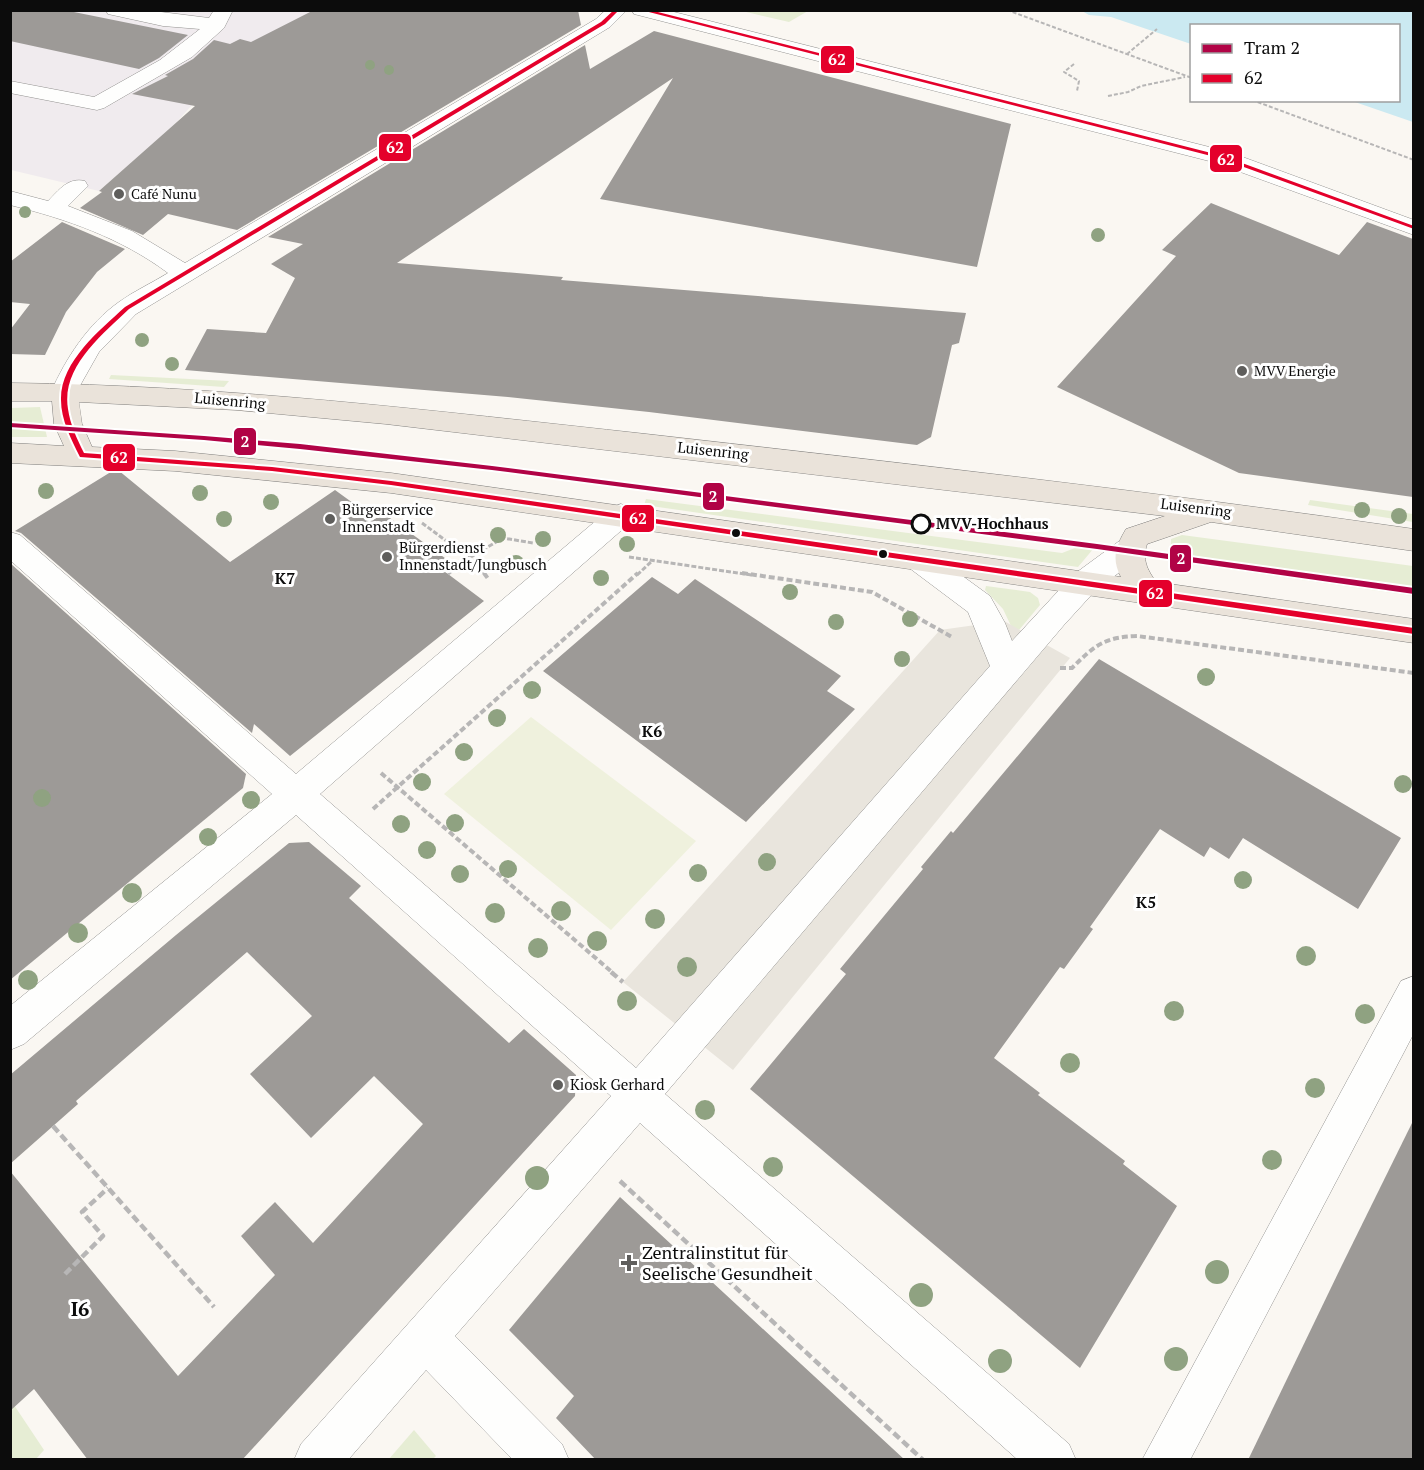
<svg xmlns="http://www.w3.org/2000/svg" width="1424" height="1470" font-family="'PT Serif',serif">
<rect width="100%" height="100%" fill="#faf7f2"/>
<path fill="#f0ebee" d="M11 11H436L201 99 192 105 174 125 99 191 11 170Z"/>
<g fill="#e6edd4">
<path d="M742 11H808L789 22Z"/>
<path d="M111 375 229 381 224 387 109 379Z"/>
<path d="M40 407 47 437H11V408Z"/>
<path d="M646 499 1062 553 1075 548H1094L1078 567 644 505Z"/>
<path d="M1310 500 1413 514V522L1308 505Z"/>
<path d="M1182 535 1413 566V596L1170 561 1171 539Z"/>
<path d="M986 586 1030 592 1038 598 1040 605 1019 630 1011 626 1003 609 985 590Z"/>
<path d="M10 1399 44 1450 36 1459H11Z"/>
<path d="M414 1430 436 1456 433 1459H389Z"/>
</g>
<path fill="#eff1dd" d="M531 717 696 841 611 930 444 794Z"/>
<path fill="#e9e5dd" d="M1004 621 1070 658 733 1070 623 982 940 630Z"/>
<path fill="#cbe9f1" d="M1082 11H1413V122L1352 101 1398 100V26H1192L1191 44 1111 17 1089 15Z"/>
<g fill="#9d9a97">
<path d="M10 10H64L188 35 159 58 139 69 10 41Z"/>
<path d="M314 10H578L581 25 237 230 168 214 143 235 80 208 102 192 99 191 195 106 132 94 168 76 165 75 193 59 214 40 230 44 240 39 251 42Z"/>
<path d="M654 31 1011 124 977 267 600 199 673 78 397 263 563 277 561 280 966 313 959 343 952 345 931 437 917 445 649 412 508 397 185 370 207 329 266 333 295 278 271 264 303 244 268 237 585 45 590 69Z"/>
<path d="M1211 203 1339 255 1367 222 1413 239V497L1239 473 1057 387 1176 256 1162 250Z"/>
<path d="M62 222 125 249 97 272 66 312 45 355 10 354V330L30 304 10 302V262Z"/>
<path d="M114 470H118L230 562 335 490 375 519 383 513 449 561 440 568 484 601 290 756 254 724 252 733 21 533 15 531Z"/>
<path d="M10 563 246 774 243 788 10 980Z"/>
<path d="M652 577 678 594 695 579 841 676 827 691 855 709 746 822 543 671Z"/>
<path d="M1099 659 1401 838 1358 909 1243 838 1229 859 1210 847 1204 857 1160 829 1090 927 1093 929 1064 969 1060 967 994 1058 1040 1093 1038 1095 1125 1161 1123 1164 1177 1206 1080 1368 750 1089 846 974 840 969 923 869 921 867 951 831 953 833Z"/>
<path d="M309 842 361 886 349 898 509 1043 524 1029 576 1075 575 1096 242 1460H88L34 1389 10 1411V1171L178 1376 275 1275 241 1236 275 1202 313 1243 423 1124 374 1076 311 1138 250 1074 312 1016 247 952 76 1101 78 1104 10 1164V1075L176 935 289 843Z"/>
<path d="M1413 1121V1460H1248L1342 1265Z"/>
<path d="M620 1197 905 1460H596L556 1418 574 1396 509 1330Z"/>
</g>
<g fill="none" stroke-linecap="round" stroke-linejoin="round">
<defs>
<g id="minor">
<path d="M106 10H145L209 18 214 10H233L224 28 192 57 104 108 97 110 10 93V81L94 97 160 60 200 29 163 26 108 14Z"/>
<path d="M606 10H627L610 27 136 314 99 352 73 398 64 401 55 398 51 392C66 358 88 324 119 302 134 291 152 283 168 273 121 238 67 219 10 205V191L48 201C59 190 68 177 85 181L88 186 68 206 132 231 185 263 596 19Z"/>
<path d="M632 10H666L1229 152 1414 220V235L1213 162 634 14Z"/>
<path d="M621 504 631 508 635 515 631 522 320 794 636 1068 990 666 968 612 908 567 903 559 908 551 918 548 928 551 990 596 1005 623 1012 641 1073 575 1118 542 1128 539 1138 542 1143 550 1138 558 1095 591 1064 625 665 1094 1069 1444 1076 1460H1018L640 1123 455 1336 562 1444 569 1460H513L426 1370 348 1460H294L301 1444 611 1096 296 815 24 1044 10 1050V1006L272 794 10 560V532L20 535 296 774 611 508Z"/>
<path d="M1414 976V1033L1190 1460H1142L1401 981Z"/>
</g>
<path id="major" d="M10 383C223 385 435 411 646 434 902 463 1158 492 1414 529V551L1211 522 1147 544C1142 560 1147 569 1156 582L1414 619V643L391 493 175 471 10 463V443L64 446 54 424 52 401H10ZM79 402 236 410 386 424 1165 516 1126 529C1116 546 1111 559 1121 577L391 473 175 451 92 447 82 424Z"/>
</defs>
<use href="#minor" stroke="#939290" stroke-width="1"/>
<use href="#major" stroke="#807f7d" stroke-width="1"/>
<g stroke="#b7b6b6" stroke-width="2" stroke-dasharray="4 2" stroke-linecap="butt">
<path d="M1007 10 1192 78"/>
<path d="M1127 54 1157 29"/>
<path d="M1074 64 1064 72 1079 81 1077 91"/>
<path d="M1108 96 1128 92 1141 86 1185 77"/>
<path d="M1252 100 1414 160"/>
</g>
<g stroke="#b7b6b6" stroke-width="3" stroke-dasharray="5 2" stroke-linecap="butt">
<path d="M422 523 479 565 485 575"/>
<path d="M629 557 752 575"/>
<path d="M448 574 469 558 503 538 533 543"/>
<path d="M637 575 652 561"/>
</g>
<g stroke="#b7b6b6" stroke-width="4" stroke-dasharray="6 3" stroke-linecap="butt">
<path d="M484 573 489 580"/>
<path d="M742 573 872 592 952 637"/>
<path d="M1060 668H1072C1094 646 1104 637 1137 636L1414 673"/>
<path d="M381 773 613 973"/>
<path d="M373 809 638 573"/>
</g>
<g stroke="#b7b6b6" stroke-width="4.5" stroke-dasharray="8 4" stroke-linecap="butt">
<path d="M611 972 623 982"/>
<path d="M53 1126 214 1307"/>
<path d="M620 1181 923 1460"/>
<path d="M65 1274 103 1236 82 1212 108 1188"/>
</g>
<use href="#minor" fill="#fefefd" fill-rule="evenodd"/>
<use href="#major" fill="#eae3da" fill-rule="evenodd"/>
<defs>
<g id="bus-1">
<path d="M614 10H619L605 24 129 309C102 335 61 367 68 409 70 424 77 439 84 453L272 467 391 481 1414 628V634L391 485 272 471 80 457C71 439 61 420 61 400 60 362 100 330 125 307L601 22Z"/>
<path d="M641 10H650L1223 156 1414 226V229L1219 158Z"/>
</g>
</defs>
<use href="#bus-1" stroke="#fff" stroke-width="4"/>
<use href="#bus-1" fill="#e4002b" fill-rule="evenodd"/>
<defs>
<path id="tram-1" d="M10 423 204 436 300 444 492 466 1097 544 1414 588V594L1097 549 492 470 300 449 204 440 10 427Z"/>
</defs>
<use href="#tram-1" stroke="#fff" stroke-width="4"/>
<use href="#tram-1" fill="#b10346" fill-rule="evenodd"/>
</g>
<g fill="#8fa281">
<circle cx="370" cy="65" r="5"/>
<circle cx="389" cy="70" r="5"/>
<circle cx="25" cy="212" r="6"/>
<circle cx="1098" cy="235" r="7"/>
<circle cx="142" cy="340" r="7"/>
<circle cx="172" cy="364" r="7"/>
<circle cx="46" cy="491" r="8"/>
<circle cx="200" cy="493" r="8"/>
<circle cx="271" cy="502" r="8"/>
<circle cx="1362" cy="510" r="8"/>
<circle cx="1399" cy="516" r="8"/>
<circle cx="224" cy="519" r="8"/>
<circle cx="498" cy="535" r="8"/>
<circle cx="543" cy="539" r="8"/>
<circle cx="627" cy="544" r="8"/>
<circle cx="516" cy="563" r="8"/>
<circle cx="601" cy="578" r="8"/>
<circle cx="790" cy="592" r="8"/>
<circle cx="910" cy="619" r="8"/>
<circle cx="836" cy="622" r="8"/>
<circle cx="902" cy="659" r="8"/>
<circle cx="1206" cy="677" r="9"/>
<circle cx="532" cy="690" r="9"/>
<circle cx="497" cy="718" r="9"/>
<circle cx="464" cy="752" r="9"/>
<circle cx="422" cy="782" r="9"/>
<circle cx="1403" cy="784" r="9"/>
<circle cx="42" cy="798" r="9"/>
<circle cx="251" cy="800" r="9"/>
<circle cx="455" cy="823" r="9"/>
<circle cx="401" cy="824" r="9"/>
<circle cx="208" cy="837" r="9"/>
<circle cx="427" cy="850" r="9"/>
<circle cx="767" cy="862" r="9"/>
<circle cx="508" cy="869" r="9"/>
<circle cx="698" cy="873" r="9"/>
<circle cx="460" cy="874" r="9"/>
<circle cx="1243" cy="880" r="9"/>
<circle cx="132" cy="893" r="10"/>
<circle cx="561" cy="911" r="10"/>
<circle cx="495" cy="913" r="10"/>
<circle cx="655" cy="919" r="10"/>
<circle cx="78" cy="933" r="10"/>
<circle cx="597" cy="941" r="10"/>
<circle cx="538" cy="948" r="10"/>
<circle cx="1306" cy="956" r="10"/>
<circle cx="687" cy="967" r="10"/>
<circle cx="28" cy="980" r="10"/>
<circle cx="627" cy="1001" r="10"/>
<circle cx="1174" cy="1011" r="10"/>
<circle cx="1365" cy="1014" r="10"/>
<circle cx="1070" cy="1063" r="10"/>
<circle cx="1315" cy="1088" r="10"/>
<circle cx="705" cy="1110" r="10"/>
<circle cx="1272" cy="1160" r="10"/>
<circle cx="773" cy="1167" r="10"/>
<circle cx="537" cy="1178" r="12"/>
<circle cx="1217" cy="1272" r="12"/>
<circle cx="921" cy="1295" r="12"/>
<circle cx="1176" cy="1359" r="12"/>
<circle cx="1000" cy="1361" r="12"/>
</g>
<g fill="#5f5e5c" stroke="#fff" stroke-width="2">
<circle cx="119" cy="194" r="6"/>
<circle cx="1242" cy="371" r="6"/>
<circle cx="330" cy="519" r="6"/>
<circle cx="387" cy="557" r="6"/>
<circle cx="558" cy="1085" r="6"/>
<path d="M626 1254h6v6h6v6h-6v6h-6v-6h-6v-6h6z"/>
</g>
<circle fill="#fff" stroke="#0c0c0c" stroke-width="3" cx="921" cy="524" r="9"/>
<g fill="#0c0c0c" stroke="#fff" stroke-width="2">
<circle cx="736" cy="533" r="5"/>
<circle cx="883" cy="554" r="5"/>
</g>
<g text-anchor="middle" stroke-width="6" stroke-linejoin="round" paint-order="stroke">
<g font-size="14" fill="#0c0c0c" stroke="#fff" text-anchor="start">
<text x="131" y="199">Café Nunu</text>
<text x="1254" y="376">MVV Energie</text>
</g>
<g font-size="15" fill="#0c0c0c" stroke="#fff">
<text transform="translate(230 401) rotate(5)" y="5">Luisenring</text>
<text transform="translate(713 451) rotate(6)" y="5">Luisenring</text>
<text transform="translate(1196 508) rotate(7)" y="5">Luisenring</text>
</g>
<g font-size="15" fill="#0c0c0c" stroke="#fff" text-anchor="start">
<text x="342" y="515">Bürgerservice<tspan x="342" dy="17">Innenstadt</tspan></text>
<text x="399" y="553">Bürgerdienst<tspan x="399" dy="17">Innenstadt/Jungbusch</tspan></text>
<text x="570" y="1090">Kiosk Gerhard</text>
</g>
<g font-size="15" font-weight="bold" fill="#0c0c0c" stroke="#fff" text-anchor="start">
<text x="936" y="529">MVV-Hochhaus</text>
</g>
<g font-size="16" font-weight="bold" fill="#0c0c0c" stroke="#fff">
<text x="285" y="584">K7</text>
<text x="652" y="737">K6</text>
<text x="1146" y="908">K5</text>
</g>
<g font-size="18" fill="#0c0c0c" stroke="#fff" text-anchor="start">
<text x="642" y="1259">Zentralinstitut für<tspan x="642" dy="21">Seelische Gesundheit</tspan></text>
</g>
<g font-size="20" font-weight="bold" fill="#0c0c0c" stroke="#fff">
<text x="80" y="1316">I6</text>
</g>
</g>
<g stroke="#fff" stroke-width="2">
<rect x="820" y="45" width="35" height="29" rx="6" fill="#e4002b"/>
<rect x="378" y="133" width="34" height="29" rx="6" fill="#e4002b"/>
<rect x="1209" y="144" width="34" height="29" rx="6" fill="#e4002b"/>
<rect x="233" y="427" width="24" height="29" rx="6" fill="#b10346"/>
<rect x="102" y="443" width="34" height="29" rx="6" fill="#e4002b"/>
<rect x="702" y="482" width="23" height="29" rx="6" fill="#b10346"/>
<rect x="621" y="504" width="34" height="29" rx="6" fill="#e4002b"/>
<rect x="1169" y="544" width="23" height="29" rx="6" fill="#b10346"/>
<rect x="1138" y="579" width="35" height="29" rx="6" fill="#e4002b"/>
</g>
<g font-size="16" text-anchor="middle" font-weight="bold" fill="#fff">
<text x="837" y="65">62</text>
<text x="395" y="153">62</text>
<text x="1226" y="165">62</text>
<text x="245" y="447">2</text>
<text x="119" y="463">62</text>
<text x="713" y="502">2</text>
<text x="638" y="524">62</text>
<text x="1181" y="564">2</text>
<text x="1155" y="599">62</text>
</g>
<rect width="1424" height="1470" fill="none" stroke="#0c0c0c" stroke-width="24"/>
<rect x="1190" y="24" width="210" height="78" fill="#ffffff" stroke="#9e9e9e" stroke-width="1.5"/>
<rect x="1202" y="44" width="30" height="9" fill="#b10346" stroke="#9e9e9e" stroke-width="1.5"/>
<text x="1244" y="54" font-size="18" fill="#0c0c0c">Tram 2</text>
<rect x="1202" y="74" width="30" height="9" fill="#e4002b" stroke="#9e9e9e" stroke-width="1.5"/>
<text x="1244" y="84" font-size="18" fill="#0c0c0c">62</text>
</svg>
